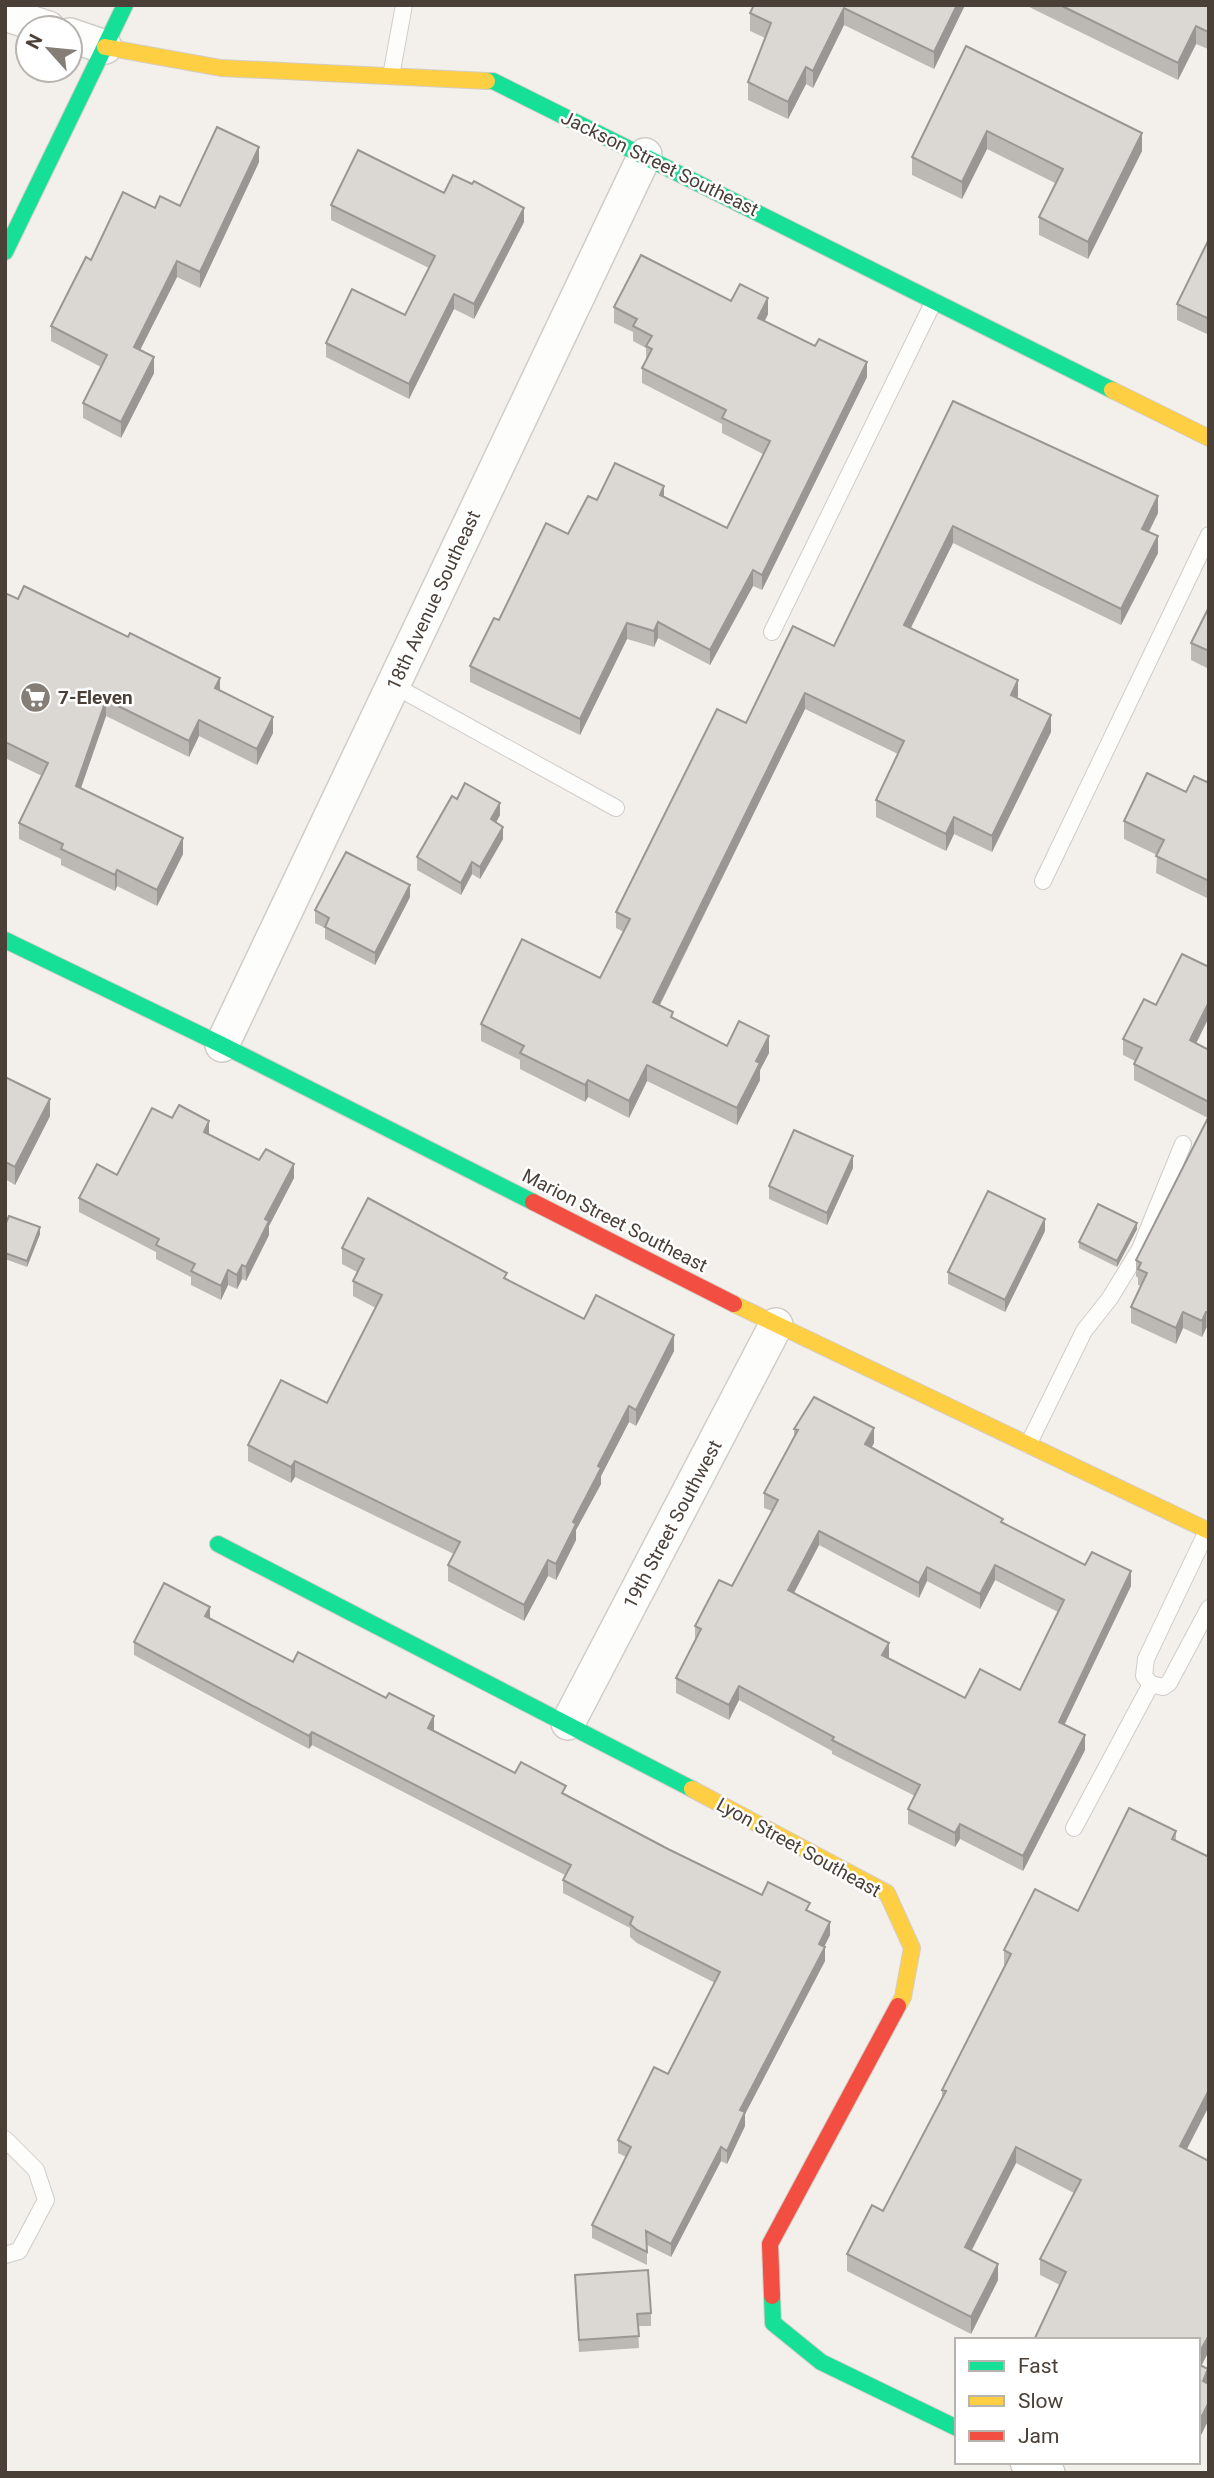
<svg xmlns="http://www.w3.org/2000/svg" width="1214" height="2478" font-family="Roboto,sans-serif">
<rect width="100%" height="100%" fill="#f3f0ec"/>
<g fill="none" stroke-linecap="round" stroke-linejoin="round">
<defs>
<g id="lane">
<path d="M391 76 404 5"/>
<path d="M772 632 934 301"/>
<path d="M393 685 616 808"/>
<path d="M1043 881 1209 535"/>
<path d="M1028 1445 1084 1331 1110 1298 1140 1249 1183 1144"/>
<path d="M1207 1531 1146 1659 1144 1676 1151 1684 1163 1687 1169 1683 1209 1608"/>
<path d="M1074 1828 1151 1684"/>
<path d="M5 2139 36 2170 46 2200 19 2251 5 2255"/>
</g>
<g id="street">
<path d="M5 14 48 28"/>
<path d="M70 35 105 47"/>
<path d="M222 1045 645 155"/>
<path d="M568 1723 776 1325"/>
<path d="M1027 2462 1048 2473"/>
</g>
<g id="fast">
<path d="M487 81H493L1112 390"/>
<path d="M5 252 125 5"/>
<path d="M5 940 222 1045 533 1202"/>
<path d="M218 1544 692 1789"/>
<path d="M772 2296 773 2323 821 2362 957 2428"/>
</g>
<g id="slow">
<path d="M105 47 221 68 487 81"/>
<path d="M1112 390 1209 438"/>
<path d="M734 1304 1209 1531"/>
<path d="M692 1789 887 1893 912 1948 903 1997 898 2006"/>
</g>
<g id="jam">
<path d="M533 1202 734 1304"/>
<path d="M772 2296 770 2244 898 2006"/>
</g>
</defs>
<use href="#lane" stroke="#d0ccc8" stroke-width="18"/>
<use href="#street" stroke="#d0ccc8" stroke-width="36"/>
<use href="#fast" stroke="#d4cdc4" stroke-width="18"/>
<use href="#slow" stroke="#d4cdc4" stroke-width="18"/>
<use href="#jam" stroke="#d4cdc4" stroke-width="18"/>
<use href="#lane" stroke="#fdfdfc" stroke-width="16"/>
<use href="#street" stroke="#fdfdfc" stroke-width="33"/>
<use href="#fast" stroke="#16e098" stroke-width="16"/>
<use href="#slow" stroke="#ffcf43" stroke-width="16"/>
<use href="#jam" stroke="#f24e42" stroke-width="16"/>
</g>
<g fill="#bcb9b5" fill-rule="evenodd">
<path d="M754 5H965L934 69 844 25 813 88 806 84 788 119 748 100V82L765 38 750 31V13Z"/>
<path d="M1025 5H1209L1208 49 1196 44 1178 80Z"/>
<path d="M966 46 1142 151 1088 259 1039 235V217L1055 183 987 149 962 199 912 175V157Z"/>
<path d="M259 162 200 288 177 277 140 350 154 373 121 438 83 418V403L101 367 51 341V326L91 260 180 206Z"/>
<path d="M444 193 524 222 474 319 454 309 409 399 326 357V343L405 315 429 268 331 220V205Z"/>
<path d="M1209 239V335L1177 320V304Z"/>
<path d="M731 301 768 314 765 321 867 377 762 590 753 586 710 665 658 638 654 647 627 639 580 735 470 682V666L499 620 568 534 597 500 664 497 727 528 763 454 722 433V424L642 383V368L646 360V348L633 341V332L614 323V307Z"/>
<path d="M953 401 1158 513 1149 532 1158 553 1121 625 953 543 911 628 1018 696 1017 698 1051 732 992 852 954 834 946 851 876 817V800L898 754 805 709 660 1005 673 1019 727 1046 769 1053 760 1070V1080L737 1125 647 1081 629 1118 588 1097 585 1102 520 1069V1060L481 1041V1024L600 978 624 932 616 928V912L746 723 834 646Z"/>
<path d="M5 593 220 690 273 733 257 765 199 736 189 757 106 716 81 788 183 854 157 906 117 886 115 891 61 865V859L19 839V823L42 776 5 758Z"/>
<path d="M1209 607V669L1191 660V643Z"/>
<path d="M1209 783V899L1156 873 1157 855 1124 839V821Z"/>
<path d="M457 799 500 815 496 822 503 839 480 879 472 874 461 895 417 870V857Z"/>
<path d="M410 897 375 965 325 939V928L315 923V910Z"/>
<path d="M1156 1005 1209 1017 1196 1043 1209 1050V1329L1206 1328 1202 1337 1183 1328 1176 1344 1131 1323V1307L1141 1286 1138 1285V1278L1136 1276V1260L1208 1118 1134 1080V1064L1135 1061 1123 1055V1039Z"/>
<path d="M5 1077 50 1116 15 1185 5 1179Z"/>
<path d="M172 1118 209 1135 294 1178 269 1226V1235L246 1281 242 1279 237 1289 228 1285 221 1300 191 1285V1277L156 1259V1252L79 1212V1198L117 1175Z"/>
<path d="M853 1168 827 1225 769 1199V1186Z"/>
<path d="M5 1225 40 1234 27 1267 5 1259Z"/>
<path d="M1137 1229 1117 1267 1079 1248V1242Z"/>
<path d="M1045 1231 1005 1312 948 1284V1272Z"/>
<path d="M342 1248 507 1280 584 1319 674 1351 636 1426 629 1422 601 1476V1484L576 1530V1540L556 1580 548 1576 524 1621 448 1581V1565L454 1554 295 1477 291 1483 248 1461V1445L327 1403 376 1308 353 1296V1281L357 1272 342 1264Z"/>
<path d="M794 1429 874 1443 871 1448 1003 1523 1085 1565 1131 1586 1064 1725 1085 1750 1023 1871 960 1839 955 1847 908 1824V1809L915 1796 832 1754V1751L739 1700 729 1720 676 1693V1678L695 1640V1626L732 1586 772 1511 764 1508V1493L794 1437ZM819 1545 919 1598 927 1581 980 1609 995 1580 1058 1612 1020 1690 965 1698 888 1658 889 1657 794 1593Z"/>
<path d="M210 1618 293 1662 434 1729 433 1730 515 1773 566 1795 668 1849 762 1895 810 1912 830 1935 824 1947 825 1961 745 2114V2126L727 2164 721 2161 671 2257 647 2245V2265L592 2238V2225L626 2157 618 2153V2140L668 2074 715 1983 637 1943 630 1937V1928L563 1893V1880L565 1875 312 1745 309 1749 134 1655V1642Z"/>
<path d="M1129 1808 1176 1831V1841L1209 1857V2106L1187 2149 1209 2161V2351L1202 2365 1208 2369 1209 2419 1198 2441V2340H1034L1060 2285 1040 2275V2259L1074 2193 1016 2163 972 2250 998 2264V2280L971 2334 847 2271V2254L872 2205 883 2211 942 2098V2090L1005 1967 1004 1966V1950L1035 1889 1078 1911Z"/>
<path d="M575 2275 651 2313V2326H638L639 2348 579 2352Z"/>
</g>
<g fill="#999694">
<path d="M957 5H965L934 69V52Z"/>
<path d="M844 8V25L813 88V71Z"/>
<path d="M1196 26V44L1178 80V63Z"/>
<path d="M806 67V84L788 119V102Z"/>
<path d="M987 131V149L962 199V182Z"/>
<path d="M1142 133V151L1088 259V242Z"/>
<path d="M259 147V162L200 288V272Z"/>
<path d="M524 208V222L474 319V304Z"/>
<path d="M177 261V277L134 362V347Z"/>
<path d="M454 294V309L409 399V384Z"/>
<path d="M768 298V314L758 333V318Z"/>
<path d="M154 357V373L121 438V422Z"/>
<path d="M867 362V377L762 590V575Z"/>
<path d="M664 486V502L660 495Z"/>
<path d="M1158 496V513L1142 545V529Z"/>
<path d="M953 526V543L904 641V625Z"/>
<path d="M1158 536V553L1121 625V609Z"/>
<path d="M753 570V586L710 665V650Z"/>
<path d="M658 622V638L654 647V631Z"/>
<path d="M627 623V639L580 735V719Z"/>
<path d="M220 678V694L215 688Z"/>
<path d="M1018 680V696L1011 712V695Z"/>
<path d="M805 693V709L653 1018V1002Z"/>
<path d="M106 700V716L76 802V786Z"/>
<path d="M1051 715V732L992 852V836Z"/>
<path d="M273 717V733L257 765V749Z"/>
<path d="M199 720V736L189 757V741Z"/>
<path d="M500 803V815L491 832V819Z"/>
<path d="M954 817V834L946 851V834Z"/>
<path d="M503 827V839L480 879V867Z"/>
<path d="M183 838V854L157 906V890Z"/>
<path d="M472 862V874L461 895V883Z"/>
<path d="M117 870V886L115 891V875Z"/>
<path d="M410 885V897L375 965V953Z"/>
<path d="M1209 1002V1017L1190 1056V1040Z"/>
<path d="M769 1036V1053L760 1070V1080L737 1125V1108L756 1061Z"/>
<path d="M647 1065V1081L629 1118V1101Z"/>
<path d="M588 1080V1097L585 1102V1085Z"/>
<path d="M50 1099V1116L15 1185V1167Z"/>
<path d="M209 1121V1135L204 1132Z"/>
<path d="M853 1156V1168L827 1225V1213Z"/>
<path d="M294 1164V1178L269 1226V1235L246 1281V1267L265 1219Z"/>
<path d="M1045 1219V1231L1005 1312V1300Z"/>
<path d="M1137 1223V1229L1117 1267V1261Z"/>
<path d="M40 1227V1234L27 1267V1261Z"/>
<path d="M242 1265V1279L237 1289V1275Z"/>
<path d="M228 1270V1285L221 1300V1286Z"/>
<path d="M1183 1312V1328L1176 1344V1328Z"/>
<path d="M1206 1312V1328L1202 1337V1321Z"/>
<path d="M674 1335V1351L636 1426V1410Z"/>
<path d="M629 1406V1422L601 1476V1484L576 1530V1540L556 1580V1564L573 1522 598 1466Z"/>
<path d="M874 1428V1443L865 1459V1444Z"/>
<path d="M295 1461V1477L291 1483V1467Z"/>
<path d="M819 1531V1545L788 1604V1590Z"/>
<path d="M548 1560V1576L524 1621V1605Z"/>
<path d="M995 1565V1580L980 1609V1594Z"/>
<path d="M927 1567V1581L919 1598V1583Z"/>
<path d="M1131 1571V1586L1059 1736V1722Z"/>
<path d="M210 1607V1620L205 1616Z"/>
<path d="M889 1643V1657L882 1670V1655Z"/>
<path d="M739 1686V1700L729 1720V1705Z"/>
<path d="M434 1716V1729L428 1741V1728Z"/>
<path d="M312 1732V1745L309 1749V1736Z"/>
<path d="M1085 1735V1750L1023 1871V1856Z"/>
<path d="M960 1824V1839L955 1847V1833Z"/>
<path d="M830 1922V1935L819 1957V1944Z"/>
<path d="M825 1947V1961L745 2114V2126L727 2164V2151L740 2110Z"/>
<path d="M1209 2090V2106L1180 2162V2146Z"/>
<path d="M721 2147V2161L671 2257V2244Z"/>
<path d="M1016 2147V2163L965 2263V2247Z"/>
<path d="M998 2264V2280L971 2334V2317Z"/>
<path d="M1209 2335V2351L1198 2371V2355Z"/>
<path d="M1208 2369V2385L1203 2381Z"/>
<path d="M1209 2402V2419L1198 2441V2424Z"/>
</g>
<g fill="#dbd7d3" stroke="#999694" stroke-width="2" fill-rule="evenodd">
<path d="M754 5H957L934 52 844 8 813 71 806 67 788 102 748 82 771 23 750 13Z"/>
<path d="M1060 5H1209V30L1208 32 1196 26 1178 63Z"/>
<path d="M966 46 1142 133 1088 242 1039 217 1063 169 987 131 962 182 912 157Z"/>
<path d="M217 127 259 147 200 272 177 261 134 347 154 357 121 422 83 403 107 355 51 326 86 257 91 260 123 192 155 208 160 196 180 206Z"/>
<path d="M358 150 444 193 453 175 472 184 474 181 524 208 474 304 454 294 409 384 326 343 352 289 405 315 435 256 331 205Z"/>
<path d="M1209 239V319L1177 304Z"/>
<path d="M641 255 731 301 740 284 768 298 758 318 815 346 819 339 867 362 762 575 753 570 710 650 658 622 654 631 627 623 580 719 470 666 494 618 499 620 546 523 568 534 588 496 597 500 615 463 664 486 660 495 727 528 770 441 722 418 726 410 642 368 652 349 646 346 652 336 633 326 637 319 614 307Z"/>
<path d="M953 401 1158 496 1142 529 1158 536 1121 609 953 526 904 625 1018 680 1011 695 1051 715 992 836 954 817 946 834 876 800 904 741 805 693 653 1002 673 1012 671 1017 727 1046 739 1021 769 1036 756 1061 760 1063 737 1108 647 1065 629 1101 588 1080 585 1085 520 1053 524 1046 481 1024 522 939 600 978 630 919 616 912 717 709 746 723 793 626 834 646Z"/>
<path d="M24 586 128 637 130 633 220 678 215 688 273 717 257 749 199 720 189 741 106 700 76 786 183 838 157 890 117 870 115 875 61 849 63 844 19 823 48 763 5 742V593L18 599Z"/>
<path d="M1209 607V651L1191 643Z"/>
<path d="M1147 773 1186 792 1194 776 1209 783V881L1156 856 1164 840 1124 821Z"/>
<path d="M465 783 500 803 491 819 503 827 480 867 472 862 461 883 417 857 452 796 457 799Z"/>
<path d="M346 852 410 885 375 953 325 927 329 918 315 910Z"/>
<path d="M1182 954 1209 967V1002L1190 1040 1209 1050V1102L1134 1064 1142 1048 1123 1039 1144 999 1156 1005Z"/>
<path d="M5 1077 50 1099 15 1167 5 1162Z"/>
<path d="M179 1105 209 1121 204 1132 259 1160 266 1149 294 1164 265 1219 269 1221 246 1267 242 1265 237 1275 228 1270 221 1286 191 1271 195 1264 156 1245 159 1239 79 1198 97 1164 117 1175 152 1108 172 1118Z"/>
<path d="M1209 1116V1313L1206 1312 1202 1321 1183 1312 1176 1328 1131 1307 1147 1273 1138 1269 1141 1263 1136 1260Z"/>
<path d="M794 1130 853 1156 827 1213 769 1186Z"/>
<path d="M988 1191 1045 1219 1005 1300 948 1272Z"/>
<path d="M368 1198 507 1273 504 1278 584 1319 596 1295 674 1335 636 1410 629 1406 598 1466 601 1468 573 1522 576 1524 556 1564 548 1560 524 1605 448 1565 460 1542 295 1461 291 1467 248 1445 281 1380 327 1403 382 1295 353 1281 364 1259 342 1248Z"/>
<path d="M1098 1204 1137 1223 1117 1261 1079 1242Z"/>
<path d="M9 1216 40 1227 27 1261 5 1253V1225Z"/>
<path d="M814 1397 874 1428 865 1444 1003 1519 1001 1522 1085 1565 1092 1552 1131 1571 1059 1722 1085 1735 1023 1856 960 1824 955 1833 908 1809 920 1785 832 1740 834 1737 739 1686 729 1705 676 1678 701 1629 695 1626 719 1580 732 1586 778 1500 764 1493 798 1430 794 1429ZM819 1531 919 1583 927 1567 980 1594 995 1565 1064 1600 1020 1690 980 1669 965 1698 882 1655 889 1643 788 1590Z"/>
<path d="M164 1583 210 1607 205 1616 293 1662 298 1652 386 1698 389 1693 434 1716 428 1728 515 1773 521 1762 566 1786 562 1793 668 1849 762 1895 768 1882 810 1903 806 1910 830 1922 819 1944 825 1947 740 2110 745 2112 727 2151 721 2147 671 2244 646 2231 647 2252 592 2225 631 2147 618 2140 654 2067 668 2074 720 1972 637 1930 630 1924 633 1917 563 1880 571 1865 312 1732 309 1736 134 1642Z"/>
<path d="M1129 1808 1176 1831 1172 1839 1209 1857V2090L1180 2146 1209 2161V2335L1198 2355V2340H1034L1066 2272 1040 2259 1081 2180 1016 2147 965 2247 998 2264 971 2317 847 2254 872 2205 883 2211 946 2091 942 2090 1011 1954 1004 1950 1035 1889 1078 1911Z"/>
<path d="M648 2270 651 2313 637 2314 639 2336 579 2340 575 2275Z"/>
<path d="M1198 2364 1208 2369 1203 2381 1209 2384V2402L1198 2424Z"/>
</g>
<defs>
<symbol id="supermarket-disc" viewBox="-11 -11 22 22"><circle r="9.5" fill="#857e76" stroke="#fff"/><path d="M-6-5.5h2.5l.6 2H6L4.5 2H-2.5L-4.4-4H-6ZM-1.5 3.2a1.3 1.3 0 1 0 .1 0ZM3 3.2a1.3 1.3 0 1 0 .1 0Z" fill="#fff"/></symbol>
</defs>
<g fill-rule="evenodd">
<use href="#supermarket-disc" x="18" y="680" width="35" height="35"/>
</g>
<g text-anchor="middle" stroke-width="5" stroke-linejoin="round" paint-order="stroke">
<g font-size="19" fill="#4a4037" stroke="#fff">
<text transform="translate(660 163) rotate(26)" y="7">Jackson Street Southeast</text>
<text transform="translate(433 600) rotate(-65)" y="7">18th Avenue Southeast</text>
<text transform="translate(615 1220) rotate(27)" y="7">Marion Street Southeast</text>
<text transform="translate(672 1524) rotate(-62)" y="7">19th Street Southwest</text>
<text transform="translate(799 1847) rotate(29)" y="7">Lyon Street Southeast</text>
</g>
<g font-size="19" font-weight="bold" fill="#4a4037" stroke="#fff" text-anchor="start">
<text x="58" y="704">7-Eleven</text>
</g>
</g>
<rect width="1214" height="2478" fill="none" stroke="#4a4037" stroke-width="14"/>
<rect x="955" y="2338" width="245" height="126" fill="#ffffff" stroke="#b7b3af" stroke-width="2"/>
<rect x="969" y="2361" width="35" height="10" fill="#16e098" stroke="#b7b3af" stroke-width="2"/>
<text x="1018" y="2373" font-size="21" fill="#4a4037">Fast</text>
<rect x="969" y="2396" width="35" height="10" fill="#ffcf43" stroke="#b7b3af" stroke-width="2"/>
<text x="1018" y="2408" font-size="21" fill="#4a4037">Slow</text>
<rect x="969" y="2431" width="35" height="10" fill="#f24e42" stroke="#b7b3af" stroke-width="2"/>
<text x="1018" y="2443" font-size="21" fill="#4a4037">Jam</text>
<g transform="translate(49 49) rotate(297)"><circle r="33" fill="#ffffff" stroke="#b7b3af" stroke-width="2"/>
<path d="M0-5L12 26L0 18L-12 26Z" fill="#857e76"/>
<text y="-10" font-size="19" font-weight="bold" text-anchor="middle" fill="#4a4037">N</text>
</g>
</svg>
